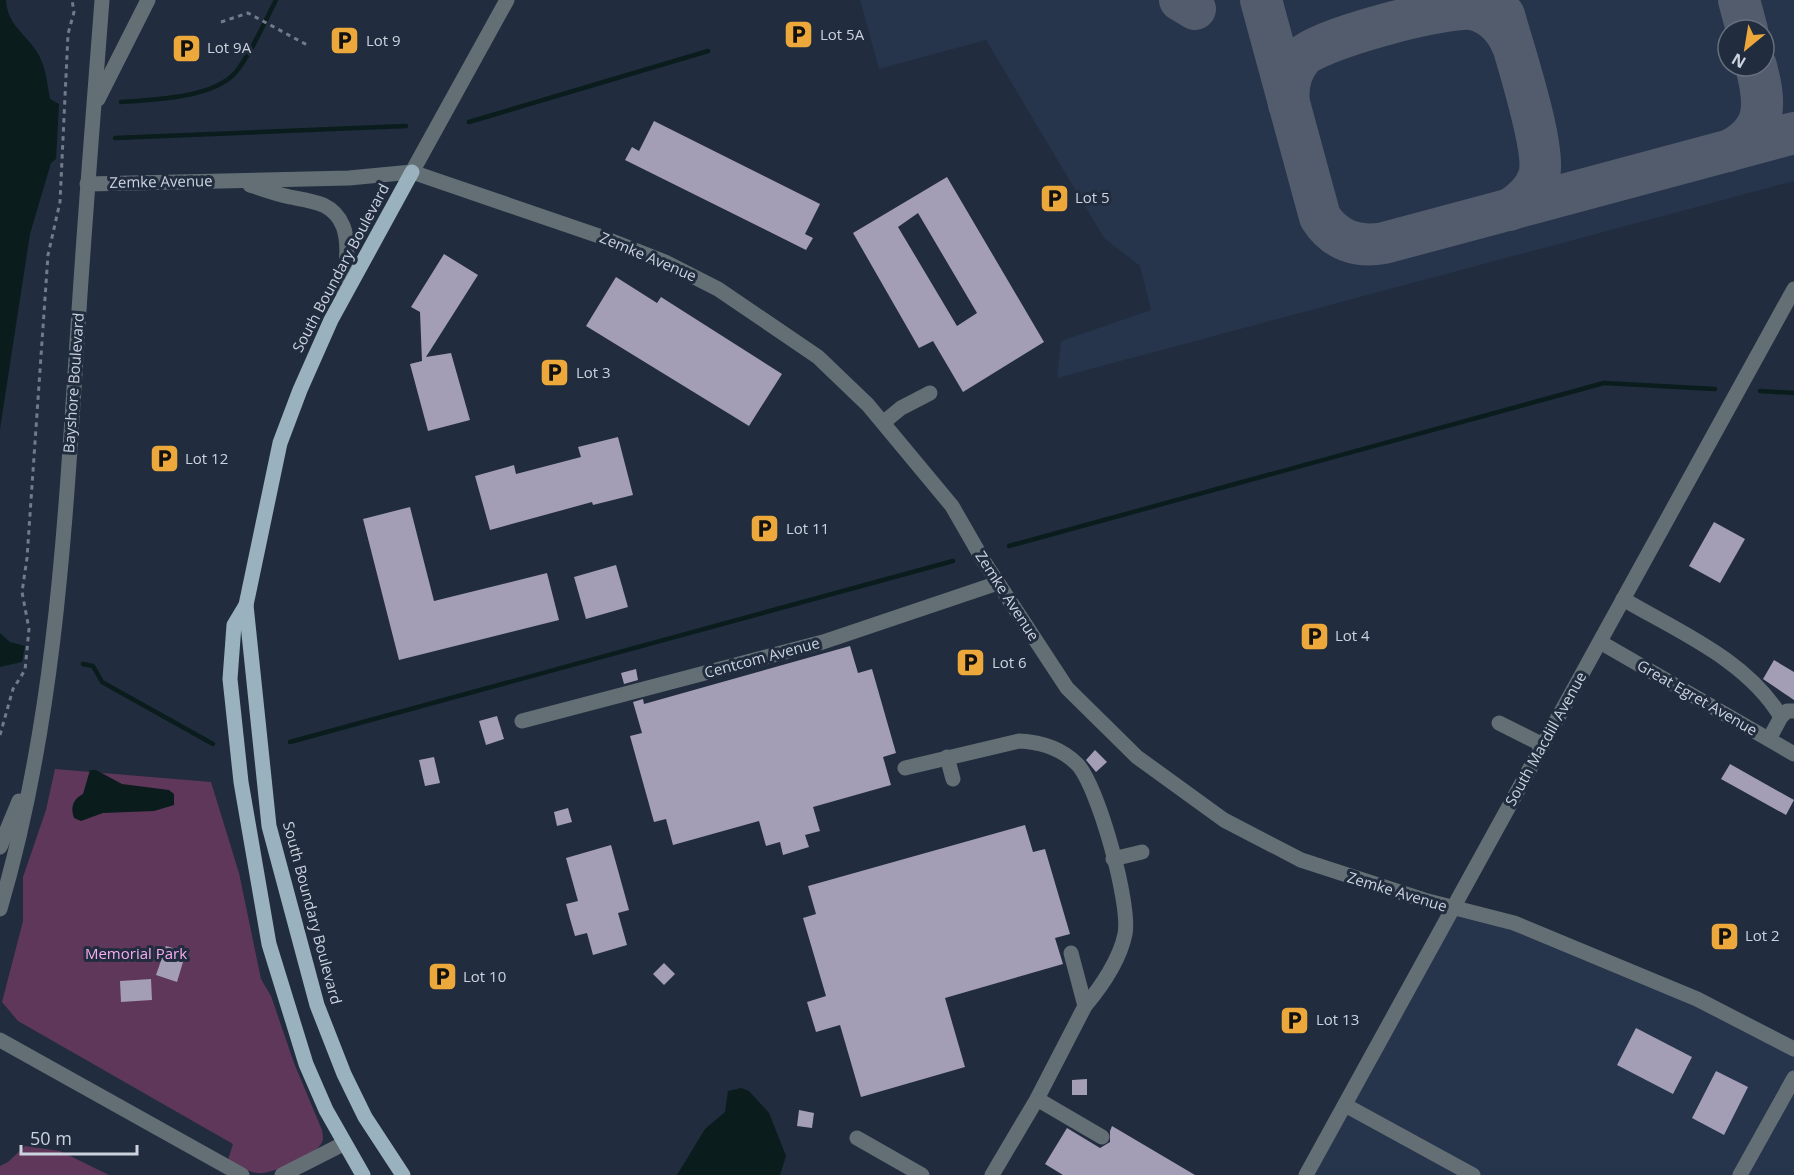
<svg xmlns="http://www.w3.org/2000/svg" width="1794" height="1175" font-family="'Open Sans',sans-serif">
<rect width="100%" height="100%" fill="#212c3e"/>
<g fill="#26344c" fill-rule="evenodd">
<path d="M860 0H1794V181L1057 378 1061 341 1151 310 1140 266 1104 238 986 40 879 69ZM1728 30H1764V66H1728Z"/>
<path d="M1453 909 1514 923 1794 1049V1175H1305Z"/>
</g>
<g fill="#5f375b">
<path d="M55 769 211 782 239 873 261 979 271 996 294 1063 322 1130C323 1135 324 1140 321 1144 315 1155 271 1175 258 1173 247 1172 237 1165 228 1160L233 1144 18 1021 2 1002 23 921V877L46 810Z"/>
<path d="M25 1146 60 1151 109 1175H0V1166L8 1162Z"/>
</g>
<g fill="#0a1d1c">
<path d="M0 0H6C7 25 27 35 37 52 46 66 47 83 50 99L59 104 56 159 51 163 30 234 0 429Z"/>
<path d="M0 633 10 642 25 646 22 662 0 667Z"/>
<path d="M90 770H96L122 784 169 790 174 794V805L154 811 103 813 81 821 74 818C70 807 73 799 83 794Z"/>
<path d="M741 1088 749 1091 769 1113 786 1156 780 1175H677L705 1129 725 1112 728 1091Z"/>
</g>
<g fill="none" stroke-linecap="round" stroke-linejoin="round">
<g stroke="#0a1d1c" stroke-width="4.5">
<path d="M121 102C152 100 213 98 235 73 250 56 265 21 276 0"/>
<path d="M469 122 708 51"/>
<path d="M115 138 406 126"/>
<path d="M1760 391 1794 393"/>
<path d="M1009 546 1604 383 1715 389"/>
<path d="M83 664 93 666 102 682 213 744"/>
<path d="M290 742 953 561"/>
</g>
<g stroke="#535c6d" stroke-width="42">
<path d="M1180 0 1195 9"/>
<path d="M1261 0 1320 217C1335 241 1358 248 1384 243L1794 133"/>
<path d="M1739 0 1747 30"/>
<path d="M1504 15C1513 48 1547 149 1539 176 1534 192 1522 202 1509 210"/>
<path d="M1289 104C1287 87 1290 71 1302 57 1319 39 1452 3 1476 10 1493 15 1505 28 1512 44"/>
<path d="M1728 151C1768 132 1766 104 1756 66"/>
</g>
</g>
<g fill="#a39db6" fill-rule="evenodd">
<path d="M654 121 820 204 805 234 813 238 806 250 625 160 632 147 639 151Z"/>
<path d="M947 177 1044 342 963 392 933 341 919 348 853 233ZM918 213 977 313 957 326 898 227Z"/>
<path d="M444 254 478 275 426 357 451 353 470 420 428 431 410 364 422 361 420 312 411 307Z"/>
<path d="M616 277 657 303 661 297 782 374 749 426 586 326Z"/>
<path d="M618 437 633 495 593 505 592 502 490 530 475 476 514 465 516 474 581 457 578 447Z"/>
<path d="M410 507 434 601 547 573 559 620 399 660 363 519Z"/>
<path d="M1714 522 1745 539 1720 583 1689 566Z"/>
<path d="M616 565 628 607 586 619 574 577Z"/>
<path d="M850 646 858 673 872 669 896 753 883 757 891 785 813 807 820 831 805 835 809 847 783 855 780 842 766 846 759 821 673 845 666 819 654 822 630 736 642 733 633 702 643 699 644 704Z"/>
<path d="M1774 660 1794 672V700L1763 679Z"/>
<path d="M636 669 638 680 624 684 621 673Z"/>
<path d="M497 716 504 739 486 745 479 721Z"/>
<path d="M1095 750 1107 762 1096 772 1086 760Z"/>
<path d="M434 757 440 783 425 786 419 760Z"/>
<path d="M1730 764 1794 800 1786 815 1721 779Z"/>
<path d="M568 808 572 822 557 826 554 812Z"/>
<path d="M1025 825 1033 852 1045 849 1070 934 1055 938 1063 964 945 998 965 1067 861 1097 840 1025 816 1032 807 1002 826 996 803 918 816 914 808 886Z"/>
<path d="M611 845 629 910 618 913 627 945 593 955 587 933 575 936 570 919 566 904 578 901 566 858Z"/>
<path d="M166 946 186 952 177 982 156 975Z"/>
<path d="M664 963 675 974 664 985 653 974Z"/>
<path d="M151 979 152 1000 121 1002 120 981Z"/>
<path d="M1636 1028 1692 1057 1673 1094 1617 1065Z"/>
<path d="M1716 1071 1748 1087 1724 1135 1692 1118Z"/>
<path d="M1087 1079V1095H1072V1080Z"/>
<path d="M799 1110 814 1113 812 1128 797 1126Z"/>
<path d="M1112 1126 1195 1175H1063L1045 1164 1067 1128 1100 1148 1110 1142V1131Z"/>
</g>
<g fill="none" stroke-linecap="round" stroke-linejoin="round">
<g stroke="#727b8a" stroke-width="3" stroke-dasharray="4.5 4.5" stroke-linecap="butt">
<path d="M221 22 248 13 309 46"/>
<path d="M0 735 13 689 25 670 29 629 22 592 27 558 48 255 60 202 68 34 74 12 72 0"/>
</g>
<g stroke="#636f74" stroke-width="15">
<path d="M98 99 148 0"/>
<path d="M412 172 507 0"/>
<path d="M87 184 349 178 412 172 599 236 665 262 718 289 818 357 868 405 952 506 983 560 1067 688 1137 757 1224 820 1301 860 1424 900 1514 923 1697 999 1794 1049"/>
<path d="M250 185C263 189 276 194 290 197 311 201 333 202 343 226 351 246 344 275 344 295"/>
<path d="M884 422 901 408 930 393"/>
<path d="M1623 599C1679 632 1747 660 1781 717"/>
<path d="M1600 642 1794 754"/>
<path d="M522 721 823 642 998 583"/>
<path d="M1499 723 1543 745"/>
<path d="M1769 739 1781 717 1787 711H1794"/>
<path d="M947 757 953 779"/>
<path d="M905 768 1019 741C1040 742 1061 748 1077 764 1098 785 1131 905 1125 934 1120 959 1101 987 1085 1006L1037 1099 992 1175"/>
<path d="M0 847 19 801"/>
<path d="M1113 859 1142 852"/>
<path d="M0 909C53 729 64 544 76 358 83 239 93 119 102 0"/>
<path d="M1071 953 1085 1006"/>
<path d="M0 1040 242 1175"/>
<path d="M1037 1099 1102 1137"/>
<path d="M1345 1105 1473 1175"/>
<path d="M857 1138 922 1175"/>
<path d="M282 1175 343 1144"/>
<path d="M1306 1175 1794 289"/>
<path d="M1740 1175 1794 1078"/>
</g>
<g stroke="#99b2bd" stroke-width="15">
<path d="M246 605 234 625 230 679 241 782 269 944 306 1064 326 1110 363 1175"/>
<path d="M403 1175 365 1117 344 1074 317 1005 269 826 246 605 280 443 300 390 331 320 412 172"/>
</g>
</g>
<defs>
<symbol id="parking-square" viewBox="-11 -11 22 22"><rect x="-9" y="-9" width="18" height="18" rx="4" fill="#eda83b" stroke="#212c3e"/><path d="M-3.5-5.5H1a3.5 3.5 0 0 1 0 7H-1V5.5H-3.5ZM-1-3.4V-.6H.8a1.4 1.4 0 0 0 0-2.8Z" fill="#111"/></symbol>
</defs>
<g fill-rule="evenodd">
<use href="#parking-square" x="782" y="18" width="33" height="33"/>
<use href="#parking-square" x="328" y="24" width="33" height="33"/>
<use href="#parking-square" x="170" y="32" width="33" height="33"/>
<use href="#parking-square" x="1038" y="182" width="33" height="33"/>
<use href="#parking-square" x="538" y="356" width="33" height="33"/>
<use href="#parking-square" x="148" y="442" width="33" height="33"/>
<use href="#parking-square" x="748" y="512" width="33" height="33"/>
<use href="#parking-square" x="1298" y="620" width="33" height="33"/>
<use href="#parking-square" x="954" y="646" width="33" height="33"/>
<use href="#parking-square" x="1708" y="920" width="33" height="33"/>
<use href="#parking-square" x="426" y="960" width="33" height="33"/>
<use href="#parking-square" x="1278" y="1004" width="33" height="33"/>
</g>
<g text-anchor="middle" stroke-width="6" stroke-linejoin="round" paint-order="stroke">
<g font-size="15" fill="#ccd3df" stroke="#212c3e" text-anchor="start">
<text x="820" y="40">Lot 5A</text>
<text x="366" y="46">Lot 9</text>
<text x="207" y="53">Lot 9A</text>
<text x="1075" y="203">Lot 5</text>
<text x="576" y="378">Lot 3</text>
<text x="185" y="464">Lot 12</text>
<text x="786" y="534">Lot 11</text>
<text x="1335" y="641">Lot 4</text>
<text x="992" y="668">Lot 6</text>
<text x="1745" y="941">Lot 2</text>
<text x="463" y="982">Lot 10</text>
<text x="1316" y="1025">Lot 13</text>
</g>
<g font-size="15" fill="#ccd3df" stroke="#212c3e">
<text transform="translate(161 182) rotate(-1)" y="5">Zemke Avenue</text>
<text transform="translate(648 257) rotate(23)" y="5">Zemke Avenue</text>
<text transform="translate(341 268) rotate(-62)" y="5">South Boundary Boulevard</text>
<text transform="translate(74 383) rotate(-86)" y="5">Bayshore Boulevard</text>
<text transform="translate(1007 596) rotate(57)" y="5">Zemke Avenue</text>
<text transform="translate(762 658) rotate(-15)" y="5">Centcom Avenue</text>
<text transform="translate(1697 698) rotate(30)" y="5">Great Egret Avenue</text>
<text transform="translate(1546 739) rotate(-61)" y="5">South Macdill Avenue</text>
<text transform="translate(1397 892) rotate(17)" y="5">Zemke Avenue</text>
<text transform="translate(312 913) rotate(75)" y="5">South Boundary Boulevard</text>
</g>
<g font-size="15" fill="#f7acef" stroke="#212c3e">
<text x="136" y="959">Memorial Park</text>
</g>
</g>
<g transform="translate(1746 48) rotate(210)"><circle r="28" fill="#212c3e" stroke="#656f7e" stroke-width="1.5"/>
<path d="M0-4.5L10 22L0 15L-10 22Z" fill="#eda83b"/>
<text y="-9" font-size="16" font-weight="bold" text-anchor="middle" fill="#ccd3df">N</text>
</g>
<path d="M21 1145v9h116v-9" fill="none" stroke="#ccd3df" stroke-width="3"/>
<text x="30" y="1145" font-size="18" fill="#ccd3df" stroke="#212c3e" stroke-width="4.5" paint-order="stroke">50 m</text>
</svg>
